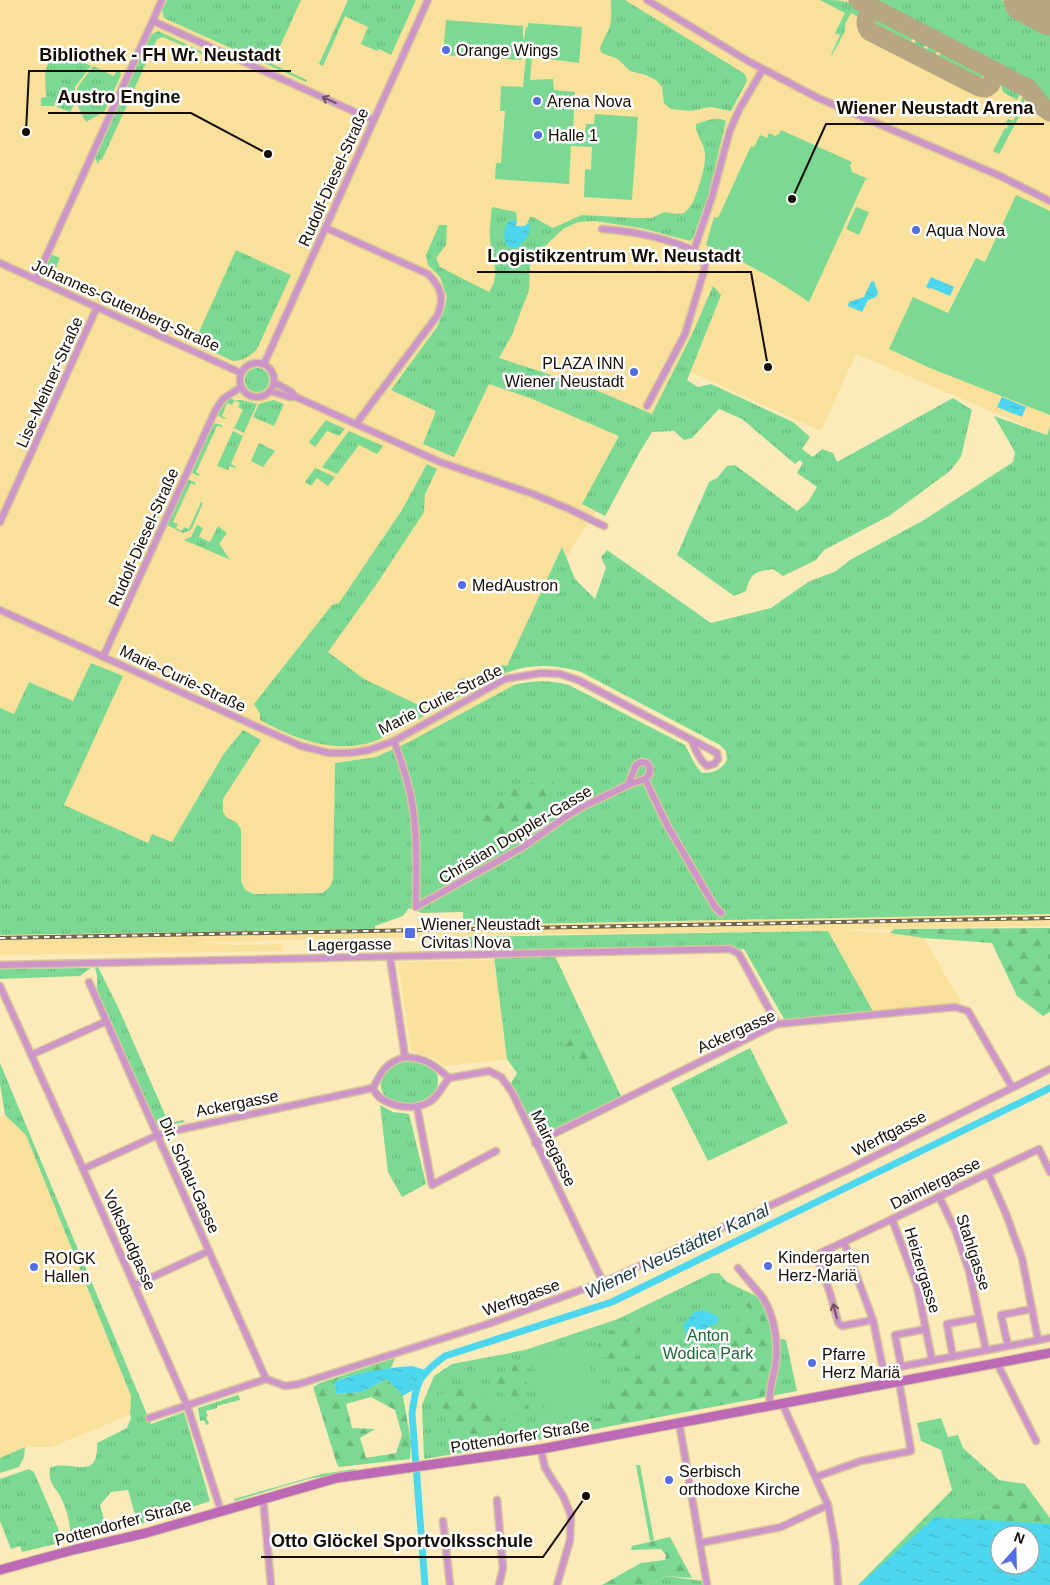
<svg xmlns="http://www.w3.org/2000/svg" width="1050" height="1585" font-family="Arial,sans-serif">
<defs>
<pattern id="grass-tufts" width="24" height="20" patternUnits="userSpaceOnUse" patternTransform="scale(1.25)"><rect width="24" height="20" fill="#7cd993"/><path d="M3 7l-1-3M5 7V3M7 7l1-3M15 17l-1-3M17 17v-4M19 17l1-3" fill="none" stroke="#6ab97d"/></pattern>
<pattern id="forest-firs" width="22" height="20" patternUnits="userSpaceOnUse" patternTransform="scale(1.25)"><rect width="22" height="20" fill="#7cd993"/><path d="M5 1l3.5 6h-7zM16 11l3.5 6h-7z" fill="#6ab97d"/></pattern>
<pattern id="water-ripples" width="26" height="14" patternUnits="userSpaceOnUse" patternTransform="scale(1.25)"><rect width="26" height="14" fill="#4dd7ee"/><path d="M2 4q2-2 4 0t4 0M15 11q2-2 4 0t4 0" fill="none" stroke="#42b7ca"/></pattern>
</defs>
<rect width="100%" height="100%" fill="#fceab9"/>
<g fill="#f9e09b">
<path d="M0 0H1050V427L1047 435 856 354 821 431 691 372 576 541 508 671 514 685 407 743 376 757 335 763 333 880 329 888 322 893 254 894 245 890 241 881V829L236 822 227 819 223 812V799L261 739 223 755 172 843H148L64 805 122 676 73 702 29 682 14 714 0 708Z"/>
<path d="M1050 914V926L839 930 890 933 924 938 961 1002 874 1013 828 931 510 935 195 942 235 945 283 944V951L0 955V935L381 930 510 925Z"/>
<path d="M494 960 507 1059 444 1066 435 1059 411 1051 398 962Z"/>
<path d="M5 1115 26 1135 131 1396 130 1414 113 1422 51 1447H25L0 1458V1116Z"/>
</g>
<g fill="url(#grass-tufts)">
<path d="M167 0H301L272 64 307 80 306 82 164 18 162 10Z"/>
<path d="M348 0H416L391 55 379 49 377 51 361 44 368 27 345 16 323 66 319 64Z"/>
<path d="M611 0H625L745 74 747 81 731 111 710 107 691 111 671 109 664 103 662 87 656 80 646 75 630 71 618 59 602 53 600 49C602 41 607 34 610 26 612 17 611 8 611 0Z"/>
<path d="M820 0C835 0 855 0 863 11L862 15 857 16 851 13 845 24V31L832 55H831L840 35 835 33 845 13Z"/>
<path d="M869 0H1001L1050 25V107L1042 93 1034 85Z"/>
<path d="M875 16H878L913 34 914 36 911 41 914 43 918 38 926 41 924 48 927 49 930 44 938 47 936 54 939 56 944 50 981 69 983 77 977 78 874 25 872 20Z"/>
<path d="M158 31 205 53 204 55 163 37 157 39 102 160 100 159 98 164 95 158 151 35Z"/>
<path d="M54 49 91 66 75 87V103L70 112 57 107 58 103H55L54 106H41V98L46 97 45 71Z"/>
<path d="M93 66 114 76 117 70 120 71 121 75 104 112 86 122C81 112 72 99 78 87 82 79 89 74 93 66Z"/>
<path d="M1005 83 1023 91 1026 97 1023 104 1050 118V121L1024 108 999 154 993 151 1005 128 1007 129 1008 126 1005 124 1008 119 1014 121 1015 117 1013 116 1023 96 1020 94 1017 100 1003 92 1001 86Z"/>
<path d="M712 119H721L726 121 708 196 693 238 690 241 641 228 595 221 578 222 563 229 544 247 530 266 529 290 512 335 499 358 591 388 652 414 693 332 713 286 721 295 687 380 698 387 711 384 793 422 810 437 802 449 813 457 822 449 833 453 837 462 953 398 972 410 961 457 950 471 889 516 824 550 816 560 783 576 773 569C754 572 751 573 746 591L734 596 677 555 709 482 717 478 727 466 735 465 797 511 808 502 817 487 797 473 803 463 800 460 795 464 742 419 719 409 692 438 684 440 674 431 652 432 638 455 605 516 582 504 619 436 530 398 489 384 454 457 423 444 436 411 391 390 437 327 445 308 447 297 440 277 428 265 426 255 439 225H447L446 245 436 258 440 267 489 292C501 275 492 258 490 239 489 229 491 217 492 207L516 212 517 221 511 220 505 243 530 223 527 224 530 217H533L553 228 582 215 636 218H652L664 212 676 214 684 213 689 208 693 202C698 190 706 167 705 155 705 143 695 135 696 124Z"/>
<path d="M236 250 291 275 257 349C250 356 243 361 233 361L194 343Z"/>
<path d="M51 254 60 258 54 273 72 281 70 287 52 279 48 270 45 268Z"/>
<circle cx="257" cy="380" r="12"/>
<path d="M230 397 234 400H241L257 404 244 433 234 428 243 410 238 407 240 403 235 400 232 405 227 403 222 416 226 418 224 419 217 415Z"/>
<path d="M273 400 284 404 274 426 253 417 259 404Z"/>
<path d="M994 416 1047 435 1050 427V914L463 925V912L422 913 409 908 403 916 375 926V929L0 935V708L14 714 29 682 73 701 91 663 123 676 64 805 148 843 152 834 172 842 223 755 243 730 261 740 223 799V812L227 818 236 822 241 829V881L245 890 254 894 322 893 329 888 333 880 335 763 376 757 407 743 514 685C535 680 548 680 569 685L685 745C691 755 693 764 702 773 714 773 721 770 727 760L726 751 720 745 581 672C525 656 497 675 451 701L449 698 460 679 466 678 473 681 481 675 485 666C492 669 497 671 502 665L507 666 562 547 575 579 595 599 606 568 601 557 607 550 711 623 771 608 808 582 836 571 850 560 924 520 1013 462 1015 452Z"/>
<path d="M326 420 345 429 339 436 327 431 315 447 309 442Z"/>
<path d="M214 423 222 425V427L217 426 196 472 200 475 198 476 191 472Z"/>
<path d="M233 431 243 436 231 464 236 467 235 468 230 466 228 470 217 466Z"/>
<path d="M349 431 383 446 377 454 359 445 337 474 322 467Z"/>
<path d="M259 443 275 451 263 467 251 461Z"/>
<path d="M427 464 437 469 425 494 424 512 378 582 328 652 364 679 427 709 424 716C408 724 392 734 375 741 336 755 295 739 260 720V714L254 704 332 605 339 603 402 510Z"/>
<path d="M315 468 335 477 328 486 317 478 311 486 305 482Z"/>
<path d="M188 480 195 482 196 485 191 483 173 522 178 524 176 528 182 531 184 527 189 529 201 502 203 503 191 530 183 533 167 525Z"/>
<path d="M197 525 203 528 199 537 210 542 218 526 227 533 219 544C224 549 225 555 231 560L184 540 191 537Z"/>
<path d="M828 931 874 1013 787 1024 744 949 554 954 622 1098 542 1140 510 1085 517 1073 507 1059 493 949 464 948 463 937Z"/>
<path d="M95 967H98L118 1007 167 1119 174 1122 183 1120 185 1122 159 1127 157 1126 97 991V976Z"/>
<path d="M91 968 80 976 0 979V969Z"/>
<path d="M750 1048 788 1123 708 1161 671 1088Z"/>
<path d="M406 1061C450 1060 446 1100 411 1103 374 1107 370 1070 406 1061Z"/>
<path d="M0 1063 151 1424 184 1412 210 1501 138 1525 128 1490 111 1492 100 1505 107 1531 88 1535 86 1529 75 1532 76 1540 71 1538C70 1526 68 1512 62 1500 57 1488 47 1484 50 1468 70 1458 99 1484 97 1443L127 1428 131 1418 130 1414 131 1396 26 1135 5 1115 0 1084Z"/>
<path d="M380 1105 393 1112 409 1114 426 1184 402 1197 388 1172Z"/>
<path d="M712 1273H719L727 1282 754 1295 773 1337 786 1340 797 1391 527 1442 424 1459 422 1405 434 1376 452 1364 525 1350 618 1319Z"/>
<path d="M238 1395 240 1400 217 1406V1408L206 1411 208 1416 206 1417 209 1424 206 1425 204 1420 200 1421 198 1408Z"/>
<path d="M941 1418 948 1437 958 1435 963 1448 999 1480V1504L957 1517 965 1529 1000 1535V1565H1030L1050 1581V1585H858L952 1490 941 1450 921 1441 917 1423Z"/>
<path d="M25 1447 24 1457 19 1467 0 1473V1458Z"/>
<path d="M29 1469 34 1472 64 1542 22 1552 20 1546 11 1549 0 1521V1479Z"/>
<path d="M355 1469V1471L308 1479 234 1501V1499L322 1474Z"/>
<path d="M666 1576 703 1581 704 1585H647Z"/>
</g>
<g fill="url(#forest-firs)" fill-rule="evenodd">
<path d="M552 776 557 796 539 818 504 840 490 841 479 830 475 819 509 790Z"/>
<path d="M1050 928V1012L1043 1016 1017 996 992 943 924 938 890 933 894 929Z"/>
<path d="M561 1034 575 1039 592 1061 579 1075 573 1066 576 1059 566 1048Z"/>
<path d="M745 1291C751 1294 758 1296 762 1301 774 1318 776 1351 772 1371 770 1380 766 1388 763 1397L555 1436 554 1430 606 1416 608 1397 627 1388 625 1359 610 1360 608 1356 598 1360 593 1353 603 1337 631 1317 644 1327 634 1334 626 1324 624 1336 647 1370 667 1351 697 1345 701 1357 716 1358 730 1348 739 1335 737 1318 740 1308 756 1327 761 1319 740 1301Z"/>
<path d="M395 1358 391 1368 346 1377 334 1382 336 1394 362 1392 387 1379 403 1396 411 1442 410 1459 339 1467 337 1464 313 1387 320 1383ZM371 1397 395 1410 402 1435 396 1453 366 1458 360 1438 375 1429 352 1428 346 1404Z"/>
<path d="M512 1364 521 1367 530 1390 523 1386 519 1391 530 1409 514 1416 506 1407 505 1396 490 1385 495 1375 512 1374Z"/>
<path d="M471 1385 478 1394 498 1399 497 1405 485 1413 503 1416 497 1426 516 1432 509 1445 448 1455 453 1444 445 1422 447 1412 437 1410 440 1395Z"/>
<path d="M999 1480 1025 1484 1050 1518V1581L1030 1535 965 1529 957 1517 999 1504Z"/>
<path d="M670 1537 692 1578 666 1576 647 1585H602L641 1563 665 1560 666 1555 661 1549 631 1550 632 1546Z"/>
</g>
<g fill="#7cd993">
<path d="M446 20 523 26V39H524L526 27H528V23L582 27 579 63 532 57 530 80 553 79 554 90 575 92 573 131 585 132 586 124H594L595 114 638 117 632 200 584 197 585 169 591 170 592 147 571 146 569 184 495 179 496 163H501L505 111H500L501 86 523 87 526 57 522 56 521 60 443 55Z"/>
<path d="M781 130 852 162 850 166 852 172 868 179 865 180 809 302C777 280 742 260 706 245L714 217 718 218 751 146 754 147 760 135 767 138 769 133 775 136 779 134Z"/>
<path d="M1016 195 1050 211V415L930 368 889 349 913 297 948 313 976 258 985 262Z"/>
<path d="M856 207 869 212 859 235 846 229Z"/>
<path d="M582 1344 603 1412 552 1427 531 1359Z"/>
<path d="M636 1465H640L654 1540 650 1541Z"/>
</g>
<g fill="url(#water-ripples)" fill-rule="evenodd">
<path d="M511 220 517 221 516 226H525L527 224 530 223 529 234 519 247 510 248 505 243C504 235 503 225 511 220Z"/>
<path d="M931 277 954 287 950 296 931 288 930 289 926 287Z"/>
<path d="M874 281 878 293 876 297 868 300 862 312 848 306 849 302 864 297 871 282Z"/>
<path d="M1002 397 1026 407 1022 417 997 407Z"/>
<path d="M702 1310 716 1315 719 1322 705 1329 693 1338C686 1336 685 1332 683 1325L694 1312Z"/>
<path d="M412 1366 426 1370 416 1388 403 1396 387 1379 362 1392 336 1394 334 1382C358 1372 386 1368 412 1366Z"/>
<path d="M935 1517 1050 1524V1585H859ZM1000 1535H1030V1565H1000Z"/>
</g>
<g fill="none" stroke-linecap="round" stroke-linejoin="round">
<path stroke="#4dd7ee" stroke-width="7" d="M425 1585 412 1413C417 1381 418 1376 445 1356L612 1302 1050 1088"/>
<g stroke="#b6a681" stroke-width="19">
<path d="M858 0 1029 89 1041 105 1050 112"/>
<path d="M872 7C867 16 863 22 869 31L979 87 986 88 990 85 997 72"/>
</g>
<path stroke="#b6a681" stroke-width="45" d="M1026 0 1050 13"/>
<defs>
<g id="street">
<path d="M647 0 748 61 818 98 1000 176 1050 201"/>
<path d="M153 21 373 120"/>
<path d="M326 228 428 274C441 287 445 298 437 316L356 424"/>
<path d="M602 229C634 231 680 240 706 258L704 271 685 334 647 406"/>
<path d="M694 250 712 197 730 130 740 108 763 69"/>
<path d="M0 263 241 373"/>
<path d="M36 279 162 0"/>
<circle cx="257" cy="380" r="17"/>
<path d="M264 364 428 0"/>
<path d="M274 382 291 392 296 397 440 462 533 494 569 509 604 526"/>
<path d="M270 391 289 397H296"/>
<path d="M0 522 97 307"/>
<path d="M0 610 251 724 301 746 329 753H349L369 750 394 741 505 679 541 673 560 674 578 680 692 740C695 750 699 759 707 766L714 764 718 759 717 753 692 740"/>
<path d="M103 657 216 409 223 399 241 387"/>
<path d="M394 741C401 760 407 778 411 797 418 833 416 871 416 907L523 847 564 818 582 807 628 785 645 779 649 775 650 768 647 763 641 762 636 765 628 785"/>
<path d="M645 779 667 825 715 907 721 913"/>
<path d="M390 957 405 1057"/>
<path d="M0 965 730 949 739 954 777 1024"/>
<path d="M89 982 266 1379"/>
<path d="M0 986 83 1169 187 1405 221 1511"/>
<path d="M31 1055 107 1021"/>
<path d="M405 1057C426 1058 434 1065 449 1078 442 1087 436 1100 425 1104 409 1111 380 1105 373 1088 382 1070 386 1063 405 1057Z"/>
<path d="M449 1078 489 1071 501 1077 512 1092 603 1282"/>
<path d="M417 1107 432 1185 496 1151"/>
<path d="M535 1143 777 1024 955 1007 968 1011 1012 1087"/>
<path d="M83 1169 158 1135 173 1131 373 1088"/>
<path d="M988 1173 1006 1214 1022 1258 1038 1340"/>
<path d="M939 1196 956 1232 969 1271 986 1350"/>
<path d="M892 1219 917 1286 932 1360"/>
<path d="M844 1242 820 1253 817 1258 830 1293 838 1322 842 1326 873 1320"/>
<path d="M738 1268C746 1278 755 1288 763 1298 775 1317 779 1345 775 1367 773 1380 768 1391 770 1405"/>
<path d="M135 1285 209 1251"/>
<path d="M1008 1346 1001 1315 1032 1309"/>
<path d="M953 1357 947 1324 979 1318"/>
<path d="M997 1363 1036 1441"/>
<path d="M901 1366 895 1335 926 1329"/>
<path d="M883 1370 1050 1338"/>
<path d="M886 1383 873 1320 844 1242 1039 1149 1050 1172"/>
<path d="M782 1403 828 1505 835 1544 838 1585"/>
<path d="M149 1418 266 1379 285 1386 299 1384 491 1323 611 1279 847 1170 1050 1069"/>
<path d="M679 1422 707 1585"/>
<path d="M541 1449 545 1468 563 1496 571 1515 570 1540 557 1585"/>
<path d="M816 1477 861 1461 911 1451 899 1381"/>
<path d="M263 1498 271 1585"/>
<path d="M497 1500 503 1568 499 1585"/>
<path d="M443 1521 450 1585"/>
<path d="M700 1543 781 1527 828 1505"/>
</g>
<path id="secondary" d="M0 1570 73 1550 146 1533 337 1478 541 1449 1050 1353"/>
</defs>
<use href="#street" stroke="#d7c69b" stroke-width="9"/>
<use href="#secondary" stroke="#d7c69b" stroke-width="11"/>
<use href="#street" stroke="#ce96c8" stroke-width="6"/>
<use href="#secondary" stroke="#bd6ab6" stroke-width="9"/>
<defs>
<path id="rail" d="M0 938 1050 918"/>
</defs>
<use href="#rail" stroke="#6f6349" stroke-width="4"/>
<use href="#rail" stroke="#fff" stroke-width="2" stroke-dasharray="5.5" stroke-linecap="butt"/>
</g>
<defs><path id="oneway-shaft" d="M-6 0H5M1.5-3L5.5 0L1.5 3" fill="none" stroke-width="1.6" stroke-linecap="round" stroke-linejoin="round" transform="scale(1.25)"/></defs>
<g stroke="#715164">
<use href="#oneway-shaft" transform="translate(329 100) rotate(-156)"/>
<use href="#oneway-shaft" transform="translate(835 1311) rotate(-105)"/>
</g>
<g fill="#536de2" stroke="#fff" stroke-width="2">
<circle cx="446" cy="50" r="5"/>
<circle cx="537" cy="101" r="5"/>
<circle cx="538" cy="135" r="5"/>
<circle cx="916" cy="230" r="5"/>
<circle cx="634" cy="372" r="5"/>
<circle cx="462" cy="585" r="5"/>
<rect x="404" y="927" width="12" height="12" rx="2.5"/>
<circle cx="768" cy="1266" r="5"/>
<circle cx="34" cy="1267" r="5"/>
<circle cx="812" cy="1363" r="5"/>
<circle cx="669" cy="1480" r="5"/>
</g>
<g text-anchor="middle" stroke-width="5" stroke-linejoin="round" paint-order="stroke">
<g font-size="16" fill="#140c00" stroke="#fff" text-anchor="start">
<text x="456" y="56">Orange Wings</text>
<text x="547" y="107">Arena Nova</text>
<text x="548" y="141">Halle 1</text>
<text x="926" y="236">Aqua Nova</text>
<text x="624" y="369" text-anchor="end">PLAZA INN<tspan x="624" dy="18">Wiener Neustadt</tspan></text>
<text x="472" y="591">MedAustron</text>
<text x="421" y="930">Wiener Neustadt<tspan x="421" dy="18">Civitas Nova</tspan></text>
<text x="778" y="1263">Kindergarten<tspan x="778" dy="18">Herz-Mariä</tspan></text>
<text x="44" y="1264">ROIGK<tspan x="44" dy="18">Hallen</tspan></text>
<text x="822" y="1360">Pfarre<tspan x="822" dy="18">Herz Mariä</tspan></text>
<text x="679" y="1477">Serbisch<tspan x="679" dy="18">orthodoxe Kirche</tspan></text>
</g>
<g font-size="16" fill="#140c00" stroke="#fff">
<text transform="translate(333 177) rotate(-66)" y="6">Rudolf-Diesel-Straße</text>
<text transform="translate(126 305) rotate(24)" y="6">Johannes-Gutenberg-Straße</text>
<text transform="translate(49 382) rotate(-66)" y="6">Lise-Meitner-Straße</text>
<text transform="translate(143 537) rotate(-66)" y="6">Rudolf-Diesel-Straße</text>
<text transform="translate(183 678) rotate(25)" y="6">Marie-Curie-Straße</text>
<text transform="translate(440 699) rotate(-27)" y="6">Marie Curie-Straße</text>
<text transform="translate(515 834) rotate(-31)" y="6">Christian Doppler-Gasse</text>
<text transform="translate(350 944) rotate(-1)" y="6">Lagergasse</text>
<text transform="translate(736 1031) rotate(-24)" y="6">Ackergasse</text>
<text transform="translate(237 1103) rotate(-11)" y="6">Ackergasse</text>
<text transform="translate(889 1133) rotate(-27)" y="6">Werftgasse</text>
<text transform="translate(554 1148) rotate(64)" y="6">Mairegasse</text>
<text transform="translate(190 1175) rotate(66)" y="6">Dir. Schau-Gasse</text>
<text transform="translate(935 1183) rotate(-26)" y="6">Daimlergasse</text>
<text transform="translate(130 1240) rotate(66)" y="6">Volksbadgasse</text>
<text transform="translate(974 1252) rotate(72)" y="6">Stahlgasse</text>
<text transform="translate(923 1270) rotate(73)" y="6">Heizergasse</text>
<text transform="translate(521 1297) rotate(-20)" y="6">Werftgasse</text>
<text transform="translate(520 1436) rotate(-9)" y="6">Pottendorfer Straße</text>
<text transform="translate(123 1522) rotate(-15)" y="6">Pottendorfer Straße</text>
</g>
<g font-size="16" fill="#1d6735" stroke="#fff">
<text x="708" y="1341">Anton<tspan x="708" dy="18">Wodica Park</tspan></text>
</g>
<g font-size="18" font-style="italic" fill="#213e43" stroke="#fff">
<text transform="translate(677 1251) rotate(-25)" y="6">Wiener Neustädter Kanal</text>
</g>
</g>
<path fill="none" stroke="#140c00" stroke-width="2" d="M26 132L29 71H291M268 154L191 113H48M792 199L826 124H1044M768 367L751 272H477M586 1496L543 1557H261"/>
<g fill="#140c00" stroke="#fff" stroke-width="2">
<circle cx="26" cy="132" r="5"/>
<circle cx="268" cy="154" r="5"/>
<circle cx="792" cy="199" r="5"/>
<circle cx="768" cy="367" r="5"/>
<circle cx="586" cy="1496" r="5"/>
</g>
<g font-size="18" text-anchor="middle" font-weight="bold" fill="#140c00" stroke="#fff" stroke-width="5" stroke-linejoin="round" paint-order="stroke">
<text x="160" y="61">Bibliothek - FH Wr. Neustadt</text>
<text x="119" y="103">Austro Engine</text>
<text x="935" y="114">Wiener Neustadt Arena</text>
<text x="614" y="262">Logistikzentrum Wr. Neustadt</text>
<text x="402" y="1547">Otto Glöckel Sportvolksschule</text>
</g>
<g transform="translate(1015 1550) rotate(20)"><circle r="24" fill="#ffffff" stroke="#a19e99"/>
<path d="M0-4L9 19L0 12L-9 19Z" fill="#536de2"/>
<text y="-8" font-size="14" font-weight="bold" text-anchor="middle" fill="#140c00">N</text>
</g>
</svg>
